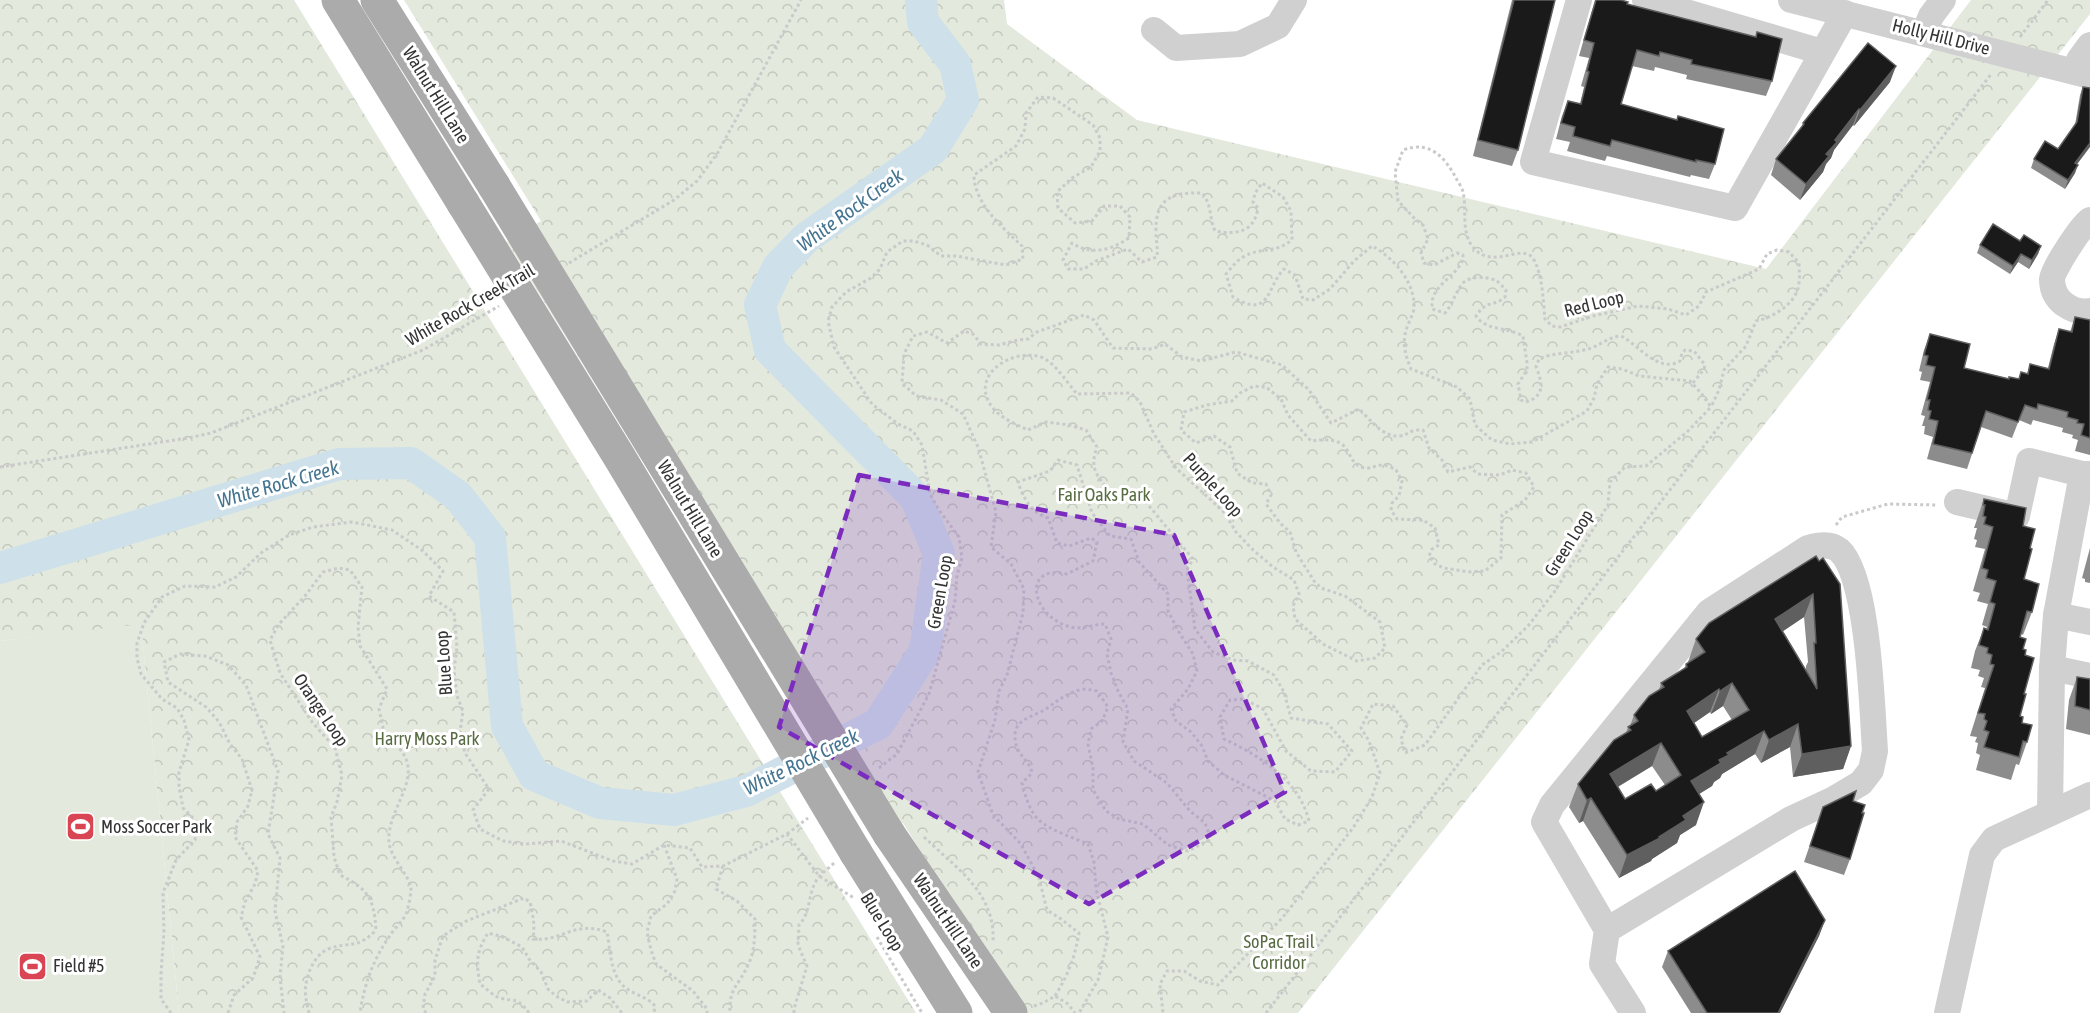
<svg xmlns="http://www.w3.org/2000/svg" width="2090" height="1013" font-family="'Asap Condensed',sans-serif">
<defs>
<pattern id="park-crowns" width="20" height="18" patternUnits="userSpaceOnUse" patternTransform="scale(1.5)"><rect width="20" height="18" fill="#e3e9dd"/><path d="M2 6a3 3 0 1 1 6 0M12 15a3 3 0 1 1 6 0" fill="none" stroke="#c3c8be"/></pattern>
</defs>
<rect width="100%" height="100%" fill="#fff"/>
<g fill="url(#park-crowns)">
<path d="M0 0H294L916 1013H179L141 625 0 641Z"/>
<path d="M404 0H1004L1007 24 1137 120 1766 269 1971 0H2090V14L1298 1013H1025L973 935 903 823 874 835 507 242 541 221Z"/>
</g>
<path fill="#e3e9dd" d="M141 624 179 1013H0V641Z"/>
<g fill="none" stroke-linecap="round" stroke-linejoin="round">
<path stroke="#cee0ea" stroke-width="32" d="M0 568 339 464 411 463 458 496 490 537 507 726 534 775 600 803 674 810 746 791 878 724 925 651 939 554 916 498 770 350 760 305 778 267 806 238 933 149 963 100 955 64 923 22 921 0"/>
<g stroke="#cacaca" stroke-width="3" stroke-dasharray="3 3" stroke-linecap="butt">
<path d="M2020 37 2048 0"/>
<path d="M569 263 674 200 697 181 717 154 801 0"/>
<path d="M1693 383 1704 369 1705 365 1694 351 1685 350 1682 353 1680 361C1658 374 1638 344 1621 336 1609 337 1602 344 1591 348 1575 354 1553 352 1539 359L1536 367C1543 383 1545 397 1525 402L1521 400 1518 384 1527 370V363L1523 336C1508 327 1486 331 1476 316 1487 299 1494 307 1505 297L1506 290C1502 286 1499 282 1495 280 1485 276 1469 276 1462 284 1455 293 1453 304 1445 313L1432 309C1432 304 1432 299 1434 295 1441 280 1463 271 1463 255L1457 253 1434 265 1424 263 1421 253 1428 239 1423 225 1414 218 1398 201 1395 172 1403 150C1430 140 1445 157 1457 180 1459 183 1462 188 1463 192 1467 209 1461 231 1472 246 1493 273 1523 240 1534 260 1543 277 1543 301 1545 319L1552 326 1560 327 1593 316 1638 306 1668 309 1686 315 1699 306 1706 292 1759 269 1767 254 1777 250 1789 252 1799 263C1799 270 1800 276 1799 282 1798 303 1774 317 1756 321L1746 346 1724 370 1719 390 1711 407"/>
<path d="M0 467 188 438 211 433 423 350 499 306"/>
<path d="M1836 525 1842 517 1888 504 1938 505"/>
<path d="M879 768 897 754 929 694 955 601 957 575 962 558 959 537 939 510 930 494 922 445 913 431 898 424 872 404 834 347 828 321 832 307 846 292 871 278 880 269 887 252 903 241H914L927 245 941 256H956L1006 265 1023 259 1022 246C1002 227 974 203 974 175L1016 146 1025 129 1026 113 1038 97 1053 98 1093 125 1100 138V151L1091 167 1072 178 1057 192 1058 208 1075 223 1092 221 1104 206H1120L1130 217 1129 238C1111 250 1092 256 1072 243L1063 260 1068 269H1084L1096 261 1128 249 1142 262 1157 257C1158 248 1156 241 1156 232 1155 198 1172 192 1202 193 1212 204 1209 218 1215 231 1238 235 1254 232 1258 208L1253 202 1255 193 1262 183 1283 197 1291 211 1292 240C1274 254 1261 247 1245 256 1237 260 1232 267 1226 274L1233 297C1271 320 1266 287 1284 269L1295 275 1303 299 1313 300 1330 289 1354 261 1372 246C1393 257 1415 282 1414 307 1414 313 1410 319 1408 325 1401 341 1405 354 1411 369L1457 387 1470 399 1475 425 1492 440 1510 444 1532 442 1587 411 1594 398 1597 384 1608 367 1622 369 1639 376 1690 381 1701 393 1711 407 1687 432 1646 466 1625 467 1610 482 1608 505 1555 591 1528 626 1501 652 1482 665 1425 745 1405 753 1401 739 1407 725 1393 706 1373 704 1361 728 1369 741 1380 773 1372 797 1353 828 1283 917 1218 985 1200 981 1184 971H1167L1160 984 1163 1013"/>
<path d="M787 834 808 818"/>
<path d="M924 837C956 868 996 893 993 942"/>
<path d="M664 845 677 879 675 891 667 904 651 916 647 932 651 950 656 964 693 991 707 1009V1013"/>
<path d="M723 866 716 889 737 901 755 919C755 934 755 951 748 965 738 987 729 987 730 1013"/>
<path d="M877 937 922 1013"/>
<path d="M1055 996C1068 975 1075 957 1079 933L1061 919 1047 910 1039 878 1021 844 993 815 978 772 995 720 999 691 1007 675 1023 613 1024 589 1011 564 991 547 996 512 978 447 963 414 941 400 916 396 902 383 904 354 913 336 927 332 947 343 964 331 973 334 981 344 999 345 1018 340 1028 339 1037 332 1084 315 1094 320 1113 348 1152 349 1165 344 1182 357 1201 361 1236 352 1282 365 1309 390 1331 423 1359 409C1370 419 1383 438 1400 436 1409 435 1409 429 1423 430L1429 448 1442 460 1448 472 1470 467 1478 474 1500 475 1512 470 1526 473 1534 487 1525 500 1502 515 1501 558 1485 571 1468 572 1444 568 1435 564 1429 556 1432 549 1439 545 1435 528 1423 520 1397 519 1391 510 1392 503 1399 496 1402 481 1396 470C1392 468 1387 465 1383 465 1376 465 1371 469 1364 468 1341 461 1358 434 1311 441L1288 415 1281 399 1266 387 1254 386 1240 393 1232 401 1207 405 1184 412 1181 430 1196 443 1214 436 1230 447 1237 473 1252 483 1266 484 1271 495 1266 504 1280 523 1290 532 1296 552 1314 581 1321 588 1345 596 1380 622 1385 648 1375 658 1357 661 1323 644 1295 619 1293 606 1299 594 1294 580 1273 567 1252 549 1236 532 1225 513 1176 468 1154 434 1140 402 1131 393 1077 394C1067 383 1056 363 1041 357 1014 348 971 373 990 404 998 417 1015 424 1028 430L1046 422 1069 425 1086 430 1097 447C1089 470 1097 474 1110 493L1145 501 1193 559 1187 570 1195 629 1213 652 1233 660 1248 661 1274 675 1284 692 1291 718 1328 724 1352 751 1335 772 1311 771 1286 751 1263 709 1244 699 1230 700 1220 717 1224 739C1260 756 1299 780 1309 821L1298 825 1285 819 1275 801 1224 775 1208 761 1202 746 1191 732 1176 721 1171 709 1188 689 1197 671 1193 654 1180 634 1168 611V594L1139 562 1131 539 1110 536 1092 513 1077 465 1058 460 1050 471 1018 482C1023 498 1031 512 1048 518L1057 543 1069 546 1091 538 1097 542 1093 561 1067 574C1017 563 1034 624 1077 628 1086 628 1096 624 1105 624L1111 639 1107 654 1111 673 1118 691 1128 709 1123 742 1134 761 1167 783 1190 811 1205 823 1211 839 1188 851 1168 845 1143 824 1119 819 1106 811 1093 790V768L1088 744 1091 729 1102 721 1108 707 1097 691C1091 690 1085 688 1079 690 1066 694 1057 701 1046 709 1035 716 1015 719 1015 735 1014 755 1030 759 1032 773L1022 783C1025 795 1030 813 1040 821 1052 831 1074 838 1088 844L1094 862 1096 889 1108 937 1098 980 1079 1013"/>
<path d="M1034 1006 1043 1003 1055 996 1068 1004 1075 1013"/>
<path d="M171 1013 161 999V973L164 932 163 893 176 860 195 840 197 822 183 808 179 786V772L189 740 184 720 177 708 162 699 141 674 137 658V643L144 623 162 597 185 586 215 587 236 577 261 553 289 535 313 527 352 522 392 530 423 551 443 571 429 596 454 612 457 647 454 670 457 696 463 711 460 732 465 753 489 789 473 810 480 829 503 841 525 844 561 841 613 861 632 864 664 845 690 848 702 867 723 866 787 834 819 876 854 898"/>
<path d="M228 1013 234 995 253 978 260 957 241 917 245 902 255 884 258 871 235 837 237 822 248 806 252 790 242 759 230 744 219 722 206 707 168 682 164 662 180 654 205 656 228 665 246 685 278 771 268 834 280 858 275 911 283 946 280 977 284 1013"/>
<path d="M309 1013C307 1004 304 993 306 984 308 971 315 955 328 949 349 941 357 950 376 930 374 898 368 889 340 875L334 857 331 817 337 802 342 775 335 748 312 722 280 673 270 640 279 624 305 596 323 572 339 568 350 570 362 587 358 627 360 646 387 689 379 709 385 737C437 769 385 805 389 843 391 858 410 877 411 888 411 895 409 904 407 911 405 920 394 928 389 937 373 960 364 985 360 1013"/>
<path d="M426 1013 423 1008 425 994 435 976V960L443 936 464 922 524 898 530 902C533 915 535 925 533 939 562 942 574 920 607 932 610 947 610 969 620 982 628 994 646 995 655 1006L654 1013"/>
<path d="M529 1013C517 997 516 1002 500 998 493 996 486 988 480 984 476 962 476 952 488 933L503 937 522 947 529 959 541 972 548 989 556 996 567 1002 587 1001 598 990 610 998 622 1013"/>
<path d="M794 1013V1009L807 966 798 945 799 925C810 913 808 899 814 885 818 875 827 870 834 863"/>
<path d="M1266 1013 1992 73"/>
</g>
<g stroke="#d0d0d0" stroke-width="26">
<path d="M1579 0 1533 162 1735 208 1845 13"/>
<path d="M1645 0 1822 52"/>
<path d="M1791 0 2090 76"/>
<path d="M1154 30 1176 48 1240 44 1278 26 1294 0"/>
<path d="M1924 33 1931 16 1943 0"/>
<path d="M2076 72 2079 60 2090 45"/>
<path d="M2090 220C2081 226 2053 269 2052 279 2052 289 2056 298 2064 304 2071 309 2081 313 2090 311"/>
<path d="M1957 502 2017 516 2029 461 2082 474"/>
<path d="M2056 615 2090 622"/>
<path d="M2052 668 2090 676"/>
<path d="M2050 813 2052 668 2056 615 2082 474H2090"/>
<path d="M1607 930 1791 819 1834 799 1861 783 1871 770 1875 751C1872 709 1869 577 1839 550 1830 543 1819 545 1808 548L1709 612 1552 805 1544 822 1607 930 1602 964 1633 1013"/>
<path d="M1947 1013 1982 855 1994 839 2090 795"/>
</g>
<g stroke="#ababab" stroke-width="33">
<path d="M338 0 463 203"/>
<path d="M377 0 494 186"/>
<path d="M889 834 1011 1013"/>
<path d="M856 853 956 1013"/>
</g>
<g stroke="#ababab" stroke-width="33">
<path d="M494 186 889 834"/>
<path d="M463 203 620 458 856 853"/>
</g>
</g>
<g fill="#8c8c8c" fill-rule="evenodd">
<path d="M1512 0H1555L1518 150 1512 166 1473 156Z"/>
<path d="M1595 0H1621L1772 81 1766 96 1686 79 1687 75 1655 67 1654 71 1632 66 1621 104 1715 164 1709 179 1691 175 1690 177 1607 156 1605 161 1567 151 1570 142 1556 139 1562 116 1568 101 1580 104 1584 87 1581 86 1589 58 1579 56Z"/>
<path d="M1890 82 1854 126 1853 125 1834 150 1831 158 1826 164 1823 172 1800 200 1771 175 1776 159 1801 128 1803 123Z"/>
<path d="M2083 87 2077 164 2075 173 2065 189 2031 168 2034 159 2058 149 2075 125 2080 95Z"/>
<path d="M2020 241 2041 246 2038 254 2029 269 2018 262 2010 274 1977 253 1980 245Z"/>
<path d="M2075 317 2090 320V455L2075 451 2078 440 2072 438 2073 435 2062 432 2063 428 2033 420 2031 425 2019 420 2012 438 1981 427 1967 469 1927 459 1933 437 1924 434 1925 426H1922L1925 416 1921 415 1930 382 1920 380 1922 372 1919 371 1924 350 1930 334 1964 368 2009 379H2019L2021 372 2027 374 2030 364 2048 368 2054 344 2059 329 2070 332Z"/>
<path d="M1984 499 2023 526 2030 548 2024 579 2032 612 2023 635 2021 634 2020 637 2025 655 2024 694 2020 716 2027 742 2019 765 2016 764 2011 780 1976 770 1980 755 1976 753 1978 743 1975 742 1977 737 1970 736 1985 688 1981 687 1984 678 1978 676 1980 670 1971 668 1975 651 1984 628 1986 629 1987 627 1982 625 1988 604 1977 601 1980 593 1973 591 1985 549 1975 547 1977 540 1974 539 1977 528H1974Z"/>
<path d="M2090 548V583L2085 582V579L2082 578Z"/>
<path d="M1816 556 1851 746 1843 769 1793 777 1790 747 1761 763 1755 754 1722 774 1720 778 1714 782 1712 786 1699 794 1696 825 1680 835 1677 843 1652 859 1651 861 1619 878 1583 821 1579 823 1569 807 1578 784 1626 733 1628 727 1630 726 1634 715 1659 690 1661 683 1684 669 1686 664 1689 663 1688 662 1696 639ZM1804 617 1808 662 1806 666V671L1783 631ZM1723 706 1732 720 1702 737 1694 723 1710 712 1711 714ZM1652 766 1665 785 1656 791 1625 799 1618 787Z"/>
<path d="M2077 677 2090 679V735L2066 729 2069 700Z"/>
<path d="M1853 801 1862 813 1850 859 1844 875 1804 862 1823 807Z"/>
<path d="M1825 920 1819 936 1780 1013H1691L1662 967 1668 951Z"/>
</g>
<g fill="#5f5f5f">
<path d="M1896 66 1890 82 1854 126 1860 110Z"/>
<path d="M1859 109 1853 125 1834 150 1831 158 1826 164 1823 172 1800 200 1806 184 1835 140Z"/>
<path d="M2090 143V147L2072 171 2075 163Z"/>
<path d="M2078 165 2075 173 2065 189 2068 180Z"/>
<path d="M2041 246 2038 254 2029 269 2032 260Z"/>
<path d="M2021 254 2018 262 2010 274 2013 266Z"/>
<path d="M1813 594 1804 617 1767 642 1775 619Z"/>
<path d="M1732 683 1723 706 1711 714 1720 691Z"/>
<path d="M1719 689 1710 712 1678 734 1687 711Z"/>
<path d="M1798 724 1790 747 1761 763 1769 740Z"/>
<path d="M1764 731 1755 754 1722 774 1720 778 1714 782 1712 786 1683 804 1691 781 1719 760 1727 753Z"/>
<path d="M1661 743 1652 766 1602 796 1610 774Z"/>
<path d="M1851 746 1843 769 1793 777 1802 754Z"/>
<path d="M1591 798 1583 821 1579 823 1587 800Z"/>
<path d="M1704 802 1696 825 1680 835 1677 843 1652 859 1651 861 1619 878 1627 855 1659 837 1683 816Z"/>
<path d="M1825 920 1819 936 1780 1013H1778Z"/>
</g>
<g fill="#1a1a1a" stroke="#5f5f5f" stroke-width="1.5" fill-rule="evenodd">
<path d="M1514 0H1555L1518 150 1478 140Z"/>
<path d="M1596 0H1621L1628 2 1627 4 1756 37 1757 32 1782 39 1772 81 1691 64 1692 60 1660 52 1659 56 1637 50 1621 104 1677 120 1678 116 1724 129 1715 164 1696 160V162L1612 140 1610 146 1573 136 1575 127 1561 123 1568 101 1581 104 1589 72 1587 71 1594 43 1584 40Z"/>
<path d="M1868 43 1896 66 1860 110 1859 109 1835 140 1837 142 1826 154 1829 156 1806 184 1776 159 1804 124 1803 123Z"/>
<path d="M2083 87 2090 88V143L2075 163 2078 165 2068 180 2034 159 2045 141 2058 149 2077 122Z"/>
<path d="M1993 224 2020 241 2024 235 2041 246 2032 260 2021 254 2013 266 1980 245Z"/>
<path d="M2075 317 2090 320V438L2081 435 2084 424 2077 423 2078 420 2067 417 2068 412 2038 404 2037 409 2025 405 2018 422 1986 411 1972 453 1933 444 1938 421 1929 419 1931 411 1928 410 1930 400H1927L1935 367 1926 365 1928 356 1924 355 1930 334 1970 344 1964 368 2009 379V377L2019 379 2021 372 2028 374 2030 364 2049 369 2059 329 2072 332Z"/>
<path d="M1984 499 2026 508 2023 526 2035 529 2030 548 2032 549 2024 579 2039 584 2032 612 2027 611 2020 637 2026 639 2023 649 2026 650 2025 655 2034 658 2024 694H2026L2020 716 2023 717 2022 723 2032 725 2027 742 2023 741 2019 757 1984 747 1989 732 1984 730 1987 721 1984 719 1985 714 1978 713 1994 665 1990 664 1992 655 1987 653 1988 648 1979 645 1984 628 1988 630 1995 604 1990 602 1996 581 1986 578 1988 570 1982 568 1993 527 1984 524 1986 517 1983 516 1985 505H1983Z"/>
<path d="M1816 556 1819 561 1823 558 1840 584 1851 746 1802 754 1798 724 1769 740 1764 731 1727 753 1729 755 1719 760 1721 763 1691 781 1704 802 1683 816 1686 820 1659 837 1660 838 1627 855 1591 798 1587 800 1578 784 1614 740 1631 730 1628 727 1638 721 1634 715 1649 696 1664 687 1661 683 1687 667 1686 664 1705 652 1696 639 1709 623ZM1813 594 1816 643H1814L1817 689 1775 619ZM1732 683 1749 710 1702 737 1687 711 1719 689 1720 691ZM1661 743 1681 775 1656 791 1651 784 1625 799 1610 774Z"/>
<path d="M2077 677 2090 679V710L2075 706Z"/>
<path d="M1856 791 1853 801 1865 805 1862 813H1864L1850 859 1810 846 1823 807Z"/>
<path d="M1795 871 1825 920 1778 1013H1707L1668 951Z"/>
</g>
<path fill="#7b2cbf" fill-opacity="0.2" stroke="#7b2cbf" stroke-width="4.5" stroke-dasharray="12 8" stroke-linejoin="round" d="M859 475 1174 535 1285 792 1089 904 779 727Z"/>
<defs>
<symbol id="stadium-square" viewBox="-11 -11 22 22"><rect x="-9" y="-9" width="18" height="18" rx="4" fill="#da4554" stroke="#fff"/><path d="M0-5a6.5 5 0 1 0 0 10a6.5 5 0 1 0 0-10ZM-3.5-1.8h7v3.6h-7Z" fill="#fff"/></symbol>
</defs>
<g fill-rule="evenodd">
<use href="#stadium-square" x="64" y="810" width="33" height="33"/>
<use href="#stadium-square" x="16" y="950" width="33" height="33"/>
</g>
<g text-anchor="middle" stroke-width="6" stroke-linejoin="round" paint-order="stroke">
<g font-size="18" fill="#333" stroke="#fff">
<text transform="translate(1941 37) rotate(14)" y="6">Holly Hill Drive</text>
<text transform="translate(436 95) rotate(58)" y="6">Walnut Hill Lane</text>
<text transform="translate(1594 304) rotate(-14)" y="6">Red Loop</text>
<text transform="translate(470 305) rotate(-30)" y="6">White Rock Creek Trail</text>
<text transform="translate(1213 485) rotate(48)" y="6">Purple Loop</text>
<text transform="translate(690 509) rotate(59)" y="6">Walnut Hill Lane</text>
<text transform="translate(1569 543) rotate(-58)" y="6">Green Loop</text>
<text transform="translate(940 592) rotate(-80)" y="6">Green Loop</text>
<text transform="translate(444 663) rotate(-94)" y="6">Blue Loop</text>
<text transform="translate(321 710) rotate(56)" y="6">Orange Loop</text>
<text transform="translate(948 921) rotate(56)" y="6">Walnut Hill Lane</text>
<text transform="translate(882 922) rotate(58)" y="6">Blue Loop</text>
</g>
<g font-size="18" fill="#576c42" stroke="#fff">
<text x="1104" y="501">Fair Oaks Park</text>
<text x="427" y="745">Harry Moss Park</text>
<text x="1279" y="948">SoPac Trail<tspan x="1279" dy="21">Corridor</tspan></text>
</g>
<g font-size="18" fill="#333" stroke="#fff" text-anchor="start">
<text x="101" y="833">Moss Soccer Park</text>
<text x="53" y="972">Field #5</text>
</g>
<g font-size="20" font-style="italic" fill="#457591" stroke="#fff">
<text transform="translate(850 210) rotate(-36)" y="7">White Rock Creek</text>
<text transform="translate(278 484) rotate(-16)" y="7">White Rock Creek</text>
<text transform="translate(801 762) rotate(-26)" y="7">White Rock Creek</text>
</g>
</g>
</svg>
